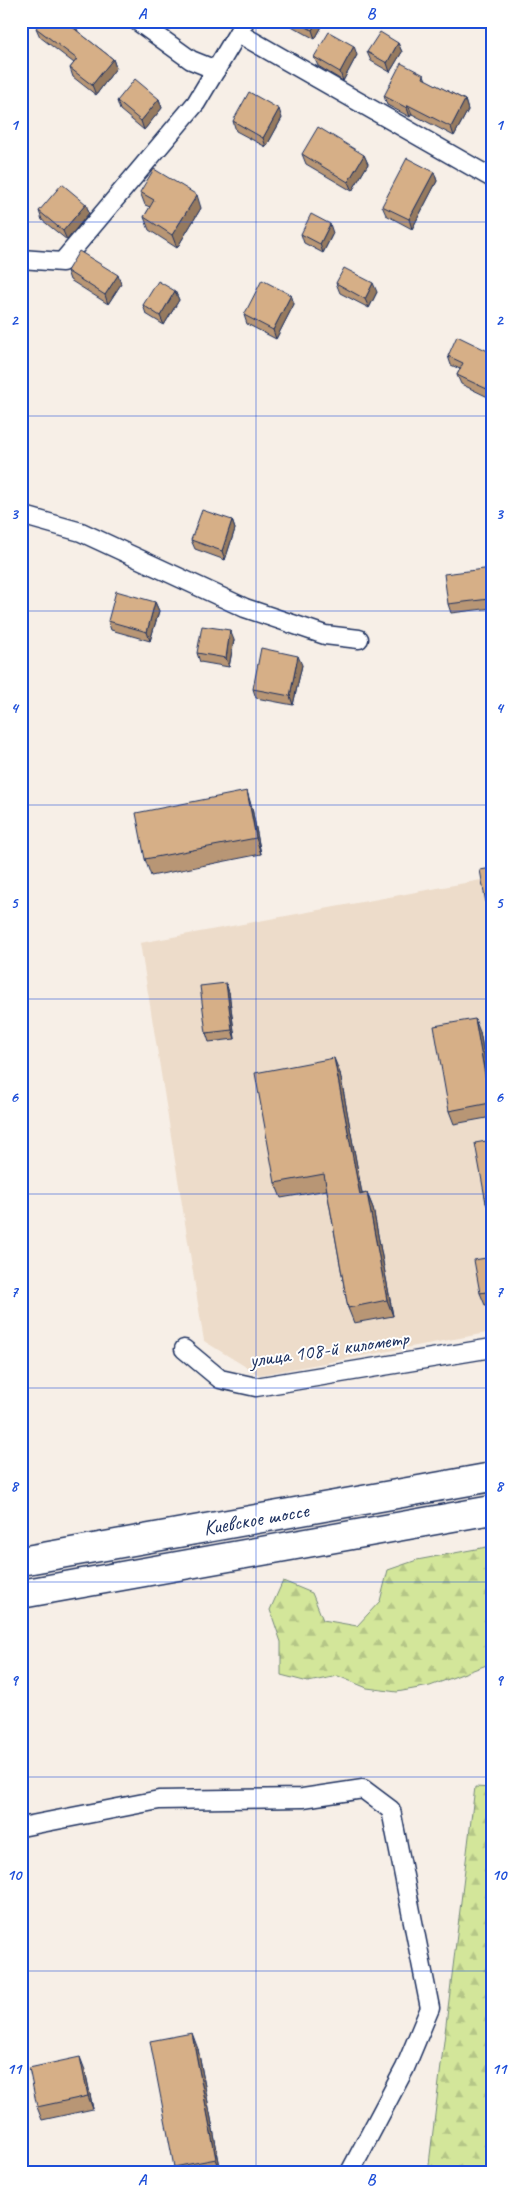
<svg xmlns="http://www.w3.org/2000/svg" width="513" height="2193" font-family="Caveat,sans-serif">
<defs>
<pattern id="forest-firs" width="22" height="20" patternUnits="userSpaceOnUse" patternTransform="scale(1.25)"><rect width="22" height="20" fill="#d3e69a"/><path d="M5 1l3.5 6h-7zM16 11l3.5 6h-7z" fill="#b5c687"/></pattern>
</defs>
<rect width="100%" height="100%" fill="#f7efe7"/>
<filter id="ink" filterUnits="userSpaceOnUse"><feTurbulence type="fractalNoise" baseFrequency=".02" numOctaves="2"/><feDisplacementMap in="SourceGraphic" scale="10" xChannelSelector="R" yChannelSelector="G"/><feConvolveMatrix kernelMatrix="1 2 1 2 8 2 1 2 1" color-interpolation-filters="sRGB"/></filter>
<g filter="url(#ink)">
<path fill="#eddcca" d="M492 878V1332L259 1375 204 1341 140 943Z"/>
<g fill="url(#forest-firs)" stroke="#778a7c">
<path d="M492 1546V1663L430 1686 397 1692 367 1688 338 1676 308 1682 281 1675V1642L270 1610 283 1581 312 1593 323 1620 357 1626 380 1601 388 1570 417 1560Z"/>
<path d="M475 1787 492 1788V2172H428Z"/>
</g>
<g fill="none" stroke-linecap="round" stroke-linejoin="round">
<defs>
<g id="street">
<path d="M137 21 191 60 216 70"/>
<path d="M238 33 492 178"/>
<path d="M21 259 62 262 196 103 245 21"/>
<path d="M21 515 81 532 245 608 325 635 359 639"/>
<path d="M184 1349 220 1379 256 1387 492 1348"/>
<path d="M21 1827 159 1800 303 1798 363 1789 391 1810 430 2008 405 2068 350 2172"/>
</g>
<g id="highway">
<path d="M21 1561 492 1477"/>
<path d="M21 1594 492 1510"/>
</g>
</defs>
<use href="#street" stroke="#1b2f5e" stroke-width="21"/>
<use href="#highway" stroke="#1b2f5e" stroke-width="31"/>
<use href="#street" stroke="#fff" stroke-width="18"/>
<use href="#highway" stroke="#fff" stroke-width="28"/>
</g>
<g fill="#b89674" stroke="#1b2f5e">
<path d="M285 21H325L315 39 286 23Z"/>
<path d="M36 28 78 31H77L113 59 116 68 96 95 73 77 70 68 74 63 40 37Z"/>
<path d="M398 43 402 52 390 72 371 61 367 52Z"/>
<path d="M357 55 343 81 318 66 314 57Z"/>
<path d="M424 75 426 80 465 100 468 110 454 136 412 114 410 117 387 105 384 96Z"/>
<path d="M159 99 162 108 144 130 120 110 117 101Z"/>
<path d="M282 118 266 147 236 131 233 121Z"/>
<path d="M302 154 364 155 368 164 352 191 306 164Z"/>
<path d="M434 172 437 181 412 229 386 215 382 206Z"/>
<path d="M140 192 201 208 177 248 149 230 144 217 150 207 145 205Z"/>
<path d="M39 211 89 213 67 240 42 220Z"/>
<path d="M333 233 323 253 304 243 301 234Z"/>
<path d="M67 271 121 284 108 304 70 280Z"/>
<path d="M336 283 377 292 369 308 340 293Z"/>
<path d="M175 291 179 300 164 325 146 314 143 305Z"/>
<path d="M291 295 294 304 276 339 247 324 244 315Z"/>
<path d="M492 353V399L461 384 457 375 460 369 451 365 448 356Z"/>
<path d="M232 520 235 529 225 560 195 549 191 540Z"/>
<path d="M492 568V598H491L492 608 451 613 448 604Z"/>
<path d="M155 602 159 611 150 641 111 630 108 621Z"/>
<path d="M234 640 229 667 200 662 197 653Z"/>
<path d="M302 665 293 705 256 698 253 689Z"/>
<path d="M252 808 261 854 151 876 145 859Z"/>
<path d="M229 992 235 1039 209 1042 206 1033Z"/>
<path d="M480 1032 492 1098V1117L454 1124 449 1111Z"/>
<path d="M340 1073 362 1194 367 1193 373 1208 393 1316 354 1323 348 1308 327 1190 281 1198 275 1183Z"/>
<path d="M492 1140V1214H491L486 1203Z"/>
<path d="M492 1257V1304L485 1305 480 1293Z"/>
<path d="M198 2049 221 2172H176L174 2167Z"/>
<path d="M85 2070 93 2109 42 2120 37 2107Z"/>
</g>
<g fill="#967a5e" stroke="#1b2f5e">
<path d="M317 21H325L315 39 312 30Z"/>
<path d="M74 22 78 31 74 36 71 26Z"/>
<path d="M398 43 402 52 390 72 387 63Z"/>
<path d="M354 46 357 55 343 81 340 72Z"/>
<path d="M113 59 116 68 96 95 92 85Z"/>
<path d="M159 99 162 108 144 130 141 121Z"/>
<path d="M465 100 468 110 454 136 451 127Z"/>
<path d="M408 105 412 114 410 117 407 108Z"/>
<path d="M279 109 282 118 266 147 263 138Z"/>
<path d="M364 155 368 164 352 191 348 182Z"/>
<path d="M434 172 437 181 412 229 409 219Z"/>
<path d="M197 195 201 208 177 248 172 235Z"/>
<path d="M86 204 89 213 67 240 63 231Z"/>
<path d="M330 224 333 233 323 253 320 244Z"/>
<path d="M118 275 121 284 108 304 105 295Z"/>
<path d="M373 283 377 292 369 308 365 299Z"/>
<path d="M175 291 179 300 164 325 160 316Z"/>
<path d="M291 295 294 304 276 339 273 330Z"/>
<path d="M492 383V398L489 390Z"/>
<path d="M232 520 235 529 225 560 222 551Z"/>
<path d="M488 589 491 598 492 607 489 599Z"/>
<path d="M155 602 159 611 150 641 147 632Z"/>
<path d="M230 630 234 640 229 667 226 658Z"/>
<path d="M298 656 302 665 293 705 290 696Z"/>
<path d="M247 791 252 808 261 854 256 838Z"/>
<path d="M226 983 229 992 235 1039 232 1030Z"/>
<path d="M475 1019 480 1032 492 1098V1107L490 1103Z"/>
<path d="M334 1058 340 1073 365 1210 360 1195Z"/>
<path d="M367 1193 373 1208 393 1316 387 1300Z"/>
<path d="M192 2033 198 2049 221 2172 216 2159Z"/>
<path d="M80 2057 85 2070 93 2109 88 2096Z"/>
</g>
<g fill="#d6af87" stroke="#1b2f5e">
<path d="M42 21H74L71 26 113 59 92 85 70 68 77 59 36 28Z"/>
<path d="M295 21H317L312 30Z"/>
<path d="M329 32 354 46 340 72 314 57Z"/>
<path d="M380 32 398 43 387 63 367 52Z"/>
<path d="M401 63 424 75 423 78 465 100 451 127 408 105 407 108 384 96Z"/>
<path d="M135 79 159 99 141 121 117 101Z"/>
<path d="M249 92 279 109 263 138 233 121Z"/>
<path d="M318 127 364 155 348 182 302 154Z"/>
<path d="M407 158 434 172 409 219 382 206Z"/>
<path d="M154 169 197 195 172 235 144 217 154 200 140 192Z"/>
<path d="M62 184 86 204 63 231 39 211Z"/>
<path d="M311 214 330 224 320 244 301 234Z"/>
<path d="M79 251 118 275 105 295 67 271Z"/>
<path d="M344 268 373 283 365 299 336 283Z"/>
<path d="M262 280 291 295 273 330 244 315Z"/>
<path d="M158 281 175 291 160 316 143 305Z"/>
<path d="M457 336 492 353V383L489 390 457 375 463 363 448 356Z"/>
<path d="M202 510 232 520 222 551 191 540Z"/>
<path d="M492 568V588L488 589 489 599 448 604 444 574Z"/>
<path d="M116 591 155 602 147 632 108 621Z"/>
<path d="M202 626 230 630 226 658 197 653Z"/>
<path d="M261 648 298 656 290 696 253 689Z"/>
<path d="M247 791 256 838 145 859 136 813Z"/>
<path d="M492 868V936L480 870Z"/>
<path d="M226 983 232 1030 206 1033 200 986Z"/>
<path d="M475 1019 490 1103 449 1111 434 1026Z"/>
<path d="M334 1058 360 1195 367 1193 387 1300 348 1308 324 1174 275 1183 255 1073Z"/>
<path d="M492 1140V1202L486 1203 475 1143Z"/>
<path d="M492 1257V1291L480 1293 474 1260Z"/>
<path d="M192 2033 216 2159 174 2167 150 2041Z"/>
<path d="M80 2057 88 2096 37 2107 29 2068Z"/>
</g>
</g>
<path fill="none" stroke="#1d4ed8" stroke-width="1" stroke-opacity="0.55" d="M256 21V2172M21 222H492M21 416H492M21 611H492M21 805H492M21 999H492M21 1194H492M21 1388H492M21 1582H492M21 1777H492M21 1971H492"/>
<g text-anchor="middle" stroke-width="4" stroke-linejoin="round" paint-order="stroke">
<g font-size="21" fill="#1b2f5e" stroke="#fff">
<text transform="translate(329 1349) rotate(-8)" y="7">улица 108-й километр</text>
<text transform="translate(256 1519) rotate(-10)" y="7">Киевское шоссе</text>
</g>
</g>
<rect width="513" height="2193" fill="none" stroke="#fff" stroke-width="55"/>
<rect x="28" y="28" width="458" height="2138" fill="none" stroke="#1d4ed8" stroke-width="2"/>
<g font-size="16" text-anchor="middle" font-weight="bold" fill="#1d4ed8">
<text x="142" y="19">A</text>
<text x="371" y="19">B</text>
<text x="14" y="130">1</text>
<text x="499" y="130">1</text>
<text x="14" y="325">2</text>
<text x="499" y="325">2</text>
<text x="14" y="519">3</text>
<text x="499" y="519">3</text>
<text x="14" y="713">4</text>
<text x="499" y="713">4</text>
<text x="14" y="908">5</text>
<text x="499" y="908">5</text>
<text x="14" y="1102">6</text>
<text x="499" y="1102">6</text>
<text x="14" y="1297">7</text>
<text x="499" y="1297">7</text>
<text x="14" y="1491">8</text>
<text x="499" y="1491">8</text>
<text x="14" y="1685">9</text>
<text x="499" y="1685">9</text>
<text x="14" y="1880">10</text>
<text x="499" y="1880">10</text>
<text x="14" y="2074">11</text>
<text x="499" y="2074">11</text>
<text x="142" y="2185">A</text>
<text x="371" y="2185">B</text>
</g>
</svg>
